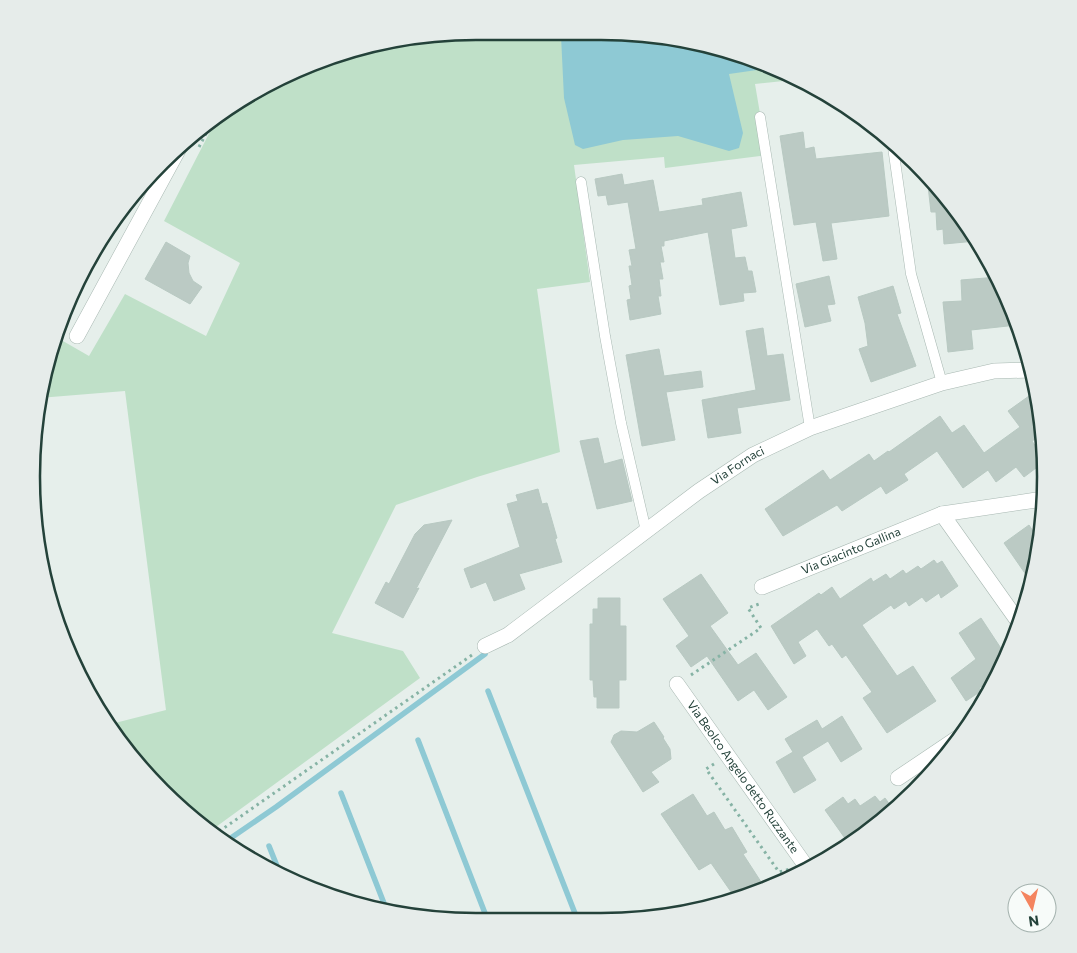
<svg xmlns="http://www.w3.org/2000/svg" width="1077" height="953" font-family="Commissioner,sans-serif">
<rect width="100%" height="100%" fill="#e6efeb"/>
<g fill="#bfe0c8">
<path d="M477 31 687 40 793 80 755 84 767 155 665 168 664 157 574 165 590 282 537 289 560 452 477 477 396 505 332 633 403 651 420 678 209 832 142 770 111 724 166 710 125 391 39 398 40 390 56 337 89 356 125 294 206 336 240 263 164 221 216 120 279 77 362 46Z"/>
<path d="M133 195 60 324 65 306 123 206Z"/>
</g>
<path fill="#8ec9d4" d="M563 35 687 40 764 69 729 74 743 133 739 148 729 151 678 136 623 140 583 149 575 145 564 98 561 36Z"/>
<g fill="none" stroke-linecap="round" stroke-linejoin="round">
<g stroke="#8ec9d4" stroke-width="5.5">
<path d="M488 691 578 921"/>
<path d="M418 740 488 921"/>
<path d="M341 793 387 911"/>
<path d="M225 842 276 807 485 654"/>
<path d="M269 846 281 876"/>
</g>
</g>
<g fill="#bbcac4" stroke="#b8c9c2">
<path d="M803 132 805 149 814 147 816 159 882 152 889 216 831 223 837 259 823 261 816 222 794 225 780 136Z"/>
<path d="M622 174 624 185 653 180 659 212 703 205 702 199 741 192 747 226 731 229 735 258 745 257 748 271H752L756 292 743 293 744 301 720 305 708 232 664 241V246H661L664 262H660L663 279H659L661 296H658L661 314 630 320 627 300 631 299 629 286 632 285 629 266H632L629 250 636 249 628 202 608 205 606 195 598 196 595 179Z"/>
<path d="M927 177 954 205 976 241 944 244 943 229 937 230 936 212H931Z"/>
<path d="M166 242 190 256 188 263 189 273 193 281 202 287 190 304 145 279Z"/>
<path d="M829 276 835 304 827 305 831 321 805 327 796 284Z"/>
<path d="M998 277 1017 325 971 330 973 349 948 352 943 302 962 301 961 280Z"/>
<path d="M893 286 901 313 897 314 916 366 871 382 859 349 868 346 865 323 858 297Z"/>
<path d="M763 328 767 356 783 354 790 400 737 408 741 433 708 438 702 400 756 390 746 331Z"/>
<path d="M659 349 664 376 701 371 703 387 666 392 675 440 642 446 626 355Z"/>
<path d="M1029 396 1039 410 1043 434 1032 441 1044 459V462L1024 477 1016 467 996 482 988 470 963 488 937 451 904 474 908 480 886 494 881 486 842 511 837 505 783 536 765 509 823 470 830 480 869 454 874 461 888 451 889 452 940 416 952 433 964 425 984 453 1020 427 1008 411Z"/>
<path d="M598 438 604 464 622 459 632 501 597 509 580 441Z"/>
<path d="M538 489 542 504 547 503 557 538 555 539 562 562 519 574 525 589 494 601 486 582 471 588 464 569 520 547 507 504 518 501 516 495Z"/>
<path d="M452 520 416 589 419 588 403 618 375 603 386 582 389 584 415 534 424 525Z"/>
<path d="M1029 525 1040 542 1031 582 1004 543Z"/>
<path d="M934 560 937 564 942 561 958 586 941 598 939 593 926 602 922 597 909 606 906 601 894 609 891 605 862 625 897 676 913 666 936 701 887 733 863 698 872 692 846 655 842 658 832 644 829 646 817 629 798 642 806 656 794 664 771 626 819 593 821 595 832 587 840 599 871 578 873 582 886 574 890 579 903 570 906 574 918 566 921 569Z"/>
<path d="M701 574 728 613 710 626 738 665 756 653 787 697 768 710 754 690 738 701 707 656 691 667 676 646 689 636 663 599Z"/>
<path d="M598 598H620V626H626V680H619V708H597V697H594L593 680H590V624H593V609H598Z"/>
<path d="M981 618 1006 656 996 678 979 688 981 691 966 701 951 678 976 659 959 633Z"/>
<path d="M842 716 862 749 841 762 828 741 802 757 816 780 794 793 776 762 793 752 785 739 817 720 822 729Z"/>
<path d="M654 722 664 737 663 738 670 749 671 759 651 772 659 782 643 792 611 742 614 735 621 731 637 732Z"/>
<path d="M693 794 707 816 714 812 725 830 732 827 747 852 743 854 765 888 736 899 711 863 699 870 661 814Z"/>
<path d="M875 796 880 802 885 798 893 809 872 830 849 844 825 810 843 797 848 804 855 799 860 806Z"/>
</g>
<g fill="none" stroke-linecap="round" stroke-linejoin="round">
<defs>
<g id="lane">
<path d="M760 117 810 428"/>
<path d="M892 140 911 274 942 383"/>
<path d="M581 182 605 336 621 423 646 531"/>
</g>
<g id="street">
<path d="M77 336 182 143"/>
<path d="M942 514 1020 624"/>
<path id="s1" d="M762 587 942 514 1043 499"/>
<path id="s2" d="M485 646 508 635 699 491 753 455 810 428 942 383 994 371 1032 370"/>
<path id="s3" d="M677 684 808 869"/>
<path d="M898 778 959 737"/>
</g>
</defs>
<use href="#lane" stroke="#a8b8b2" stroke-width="11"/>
<use href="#street" stroke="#a8b8b2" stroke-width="16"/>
<g stroke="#86b3a5" stroke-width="3" stroke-dasharray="2.5 4" stroke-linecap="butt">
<path d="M199 147 212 122"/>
<path d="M691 675 761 628 748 608 759 604"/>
<path d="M714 764 706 769 779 872 790 869"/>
<path d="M214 835 472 655"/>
</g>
<use href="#lane" stroke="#fff" stroke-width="10"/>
<use href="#street" stroke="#fff" stroke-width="15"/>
</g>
<g text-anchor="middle" stroke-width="5" stroke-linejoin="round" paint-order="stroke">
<g font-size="12" fill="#24423a" stroke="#f7fbf9">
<text dy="4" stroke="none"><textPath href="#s2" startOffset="311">Via Fornaci</textPath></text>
<text dy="4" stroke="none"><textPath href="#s1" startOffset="96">Via Giacinto Gallina</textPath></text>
<text dy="4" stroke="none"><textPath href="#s3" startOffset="114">Via Beolco Angelo detto Ruzzante</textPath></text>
</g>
</g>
<path d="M0 0H1077V953H0ZM476 40H601A436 436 0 0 1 1037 476V477A436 436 0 0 1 601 913H476A436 436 0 0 1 40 477V476A436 436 0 0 1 476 40Z" fill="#e6ecea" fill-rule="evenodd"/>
<path fill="none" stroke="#24423a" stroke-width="2.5" d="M476 40H601A436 436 0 0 1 1037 476V477A436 436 0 0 1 601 913H476A436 436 0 0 1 40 477V476A436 436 0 0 1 476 40Z"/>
<g transform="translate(1032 908) rotate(172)"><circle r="24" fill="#f7fbf9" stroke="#a3b1ad"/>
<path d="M0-4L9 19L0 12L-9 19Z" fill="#f4845f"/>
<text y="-8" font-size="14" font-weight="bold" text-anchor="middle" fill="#24423a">N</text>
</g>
</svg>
